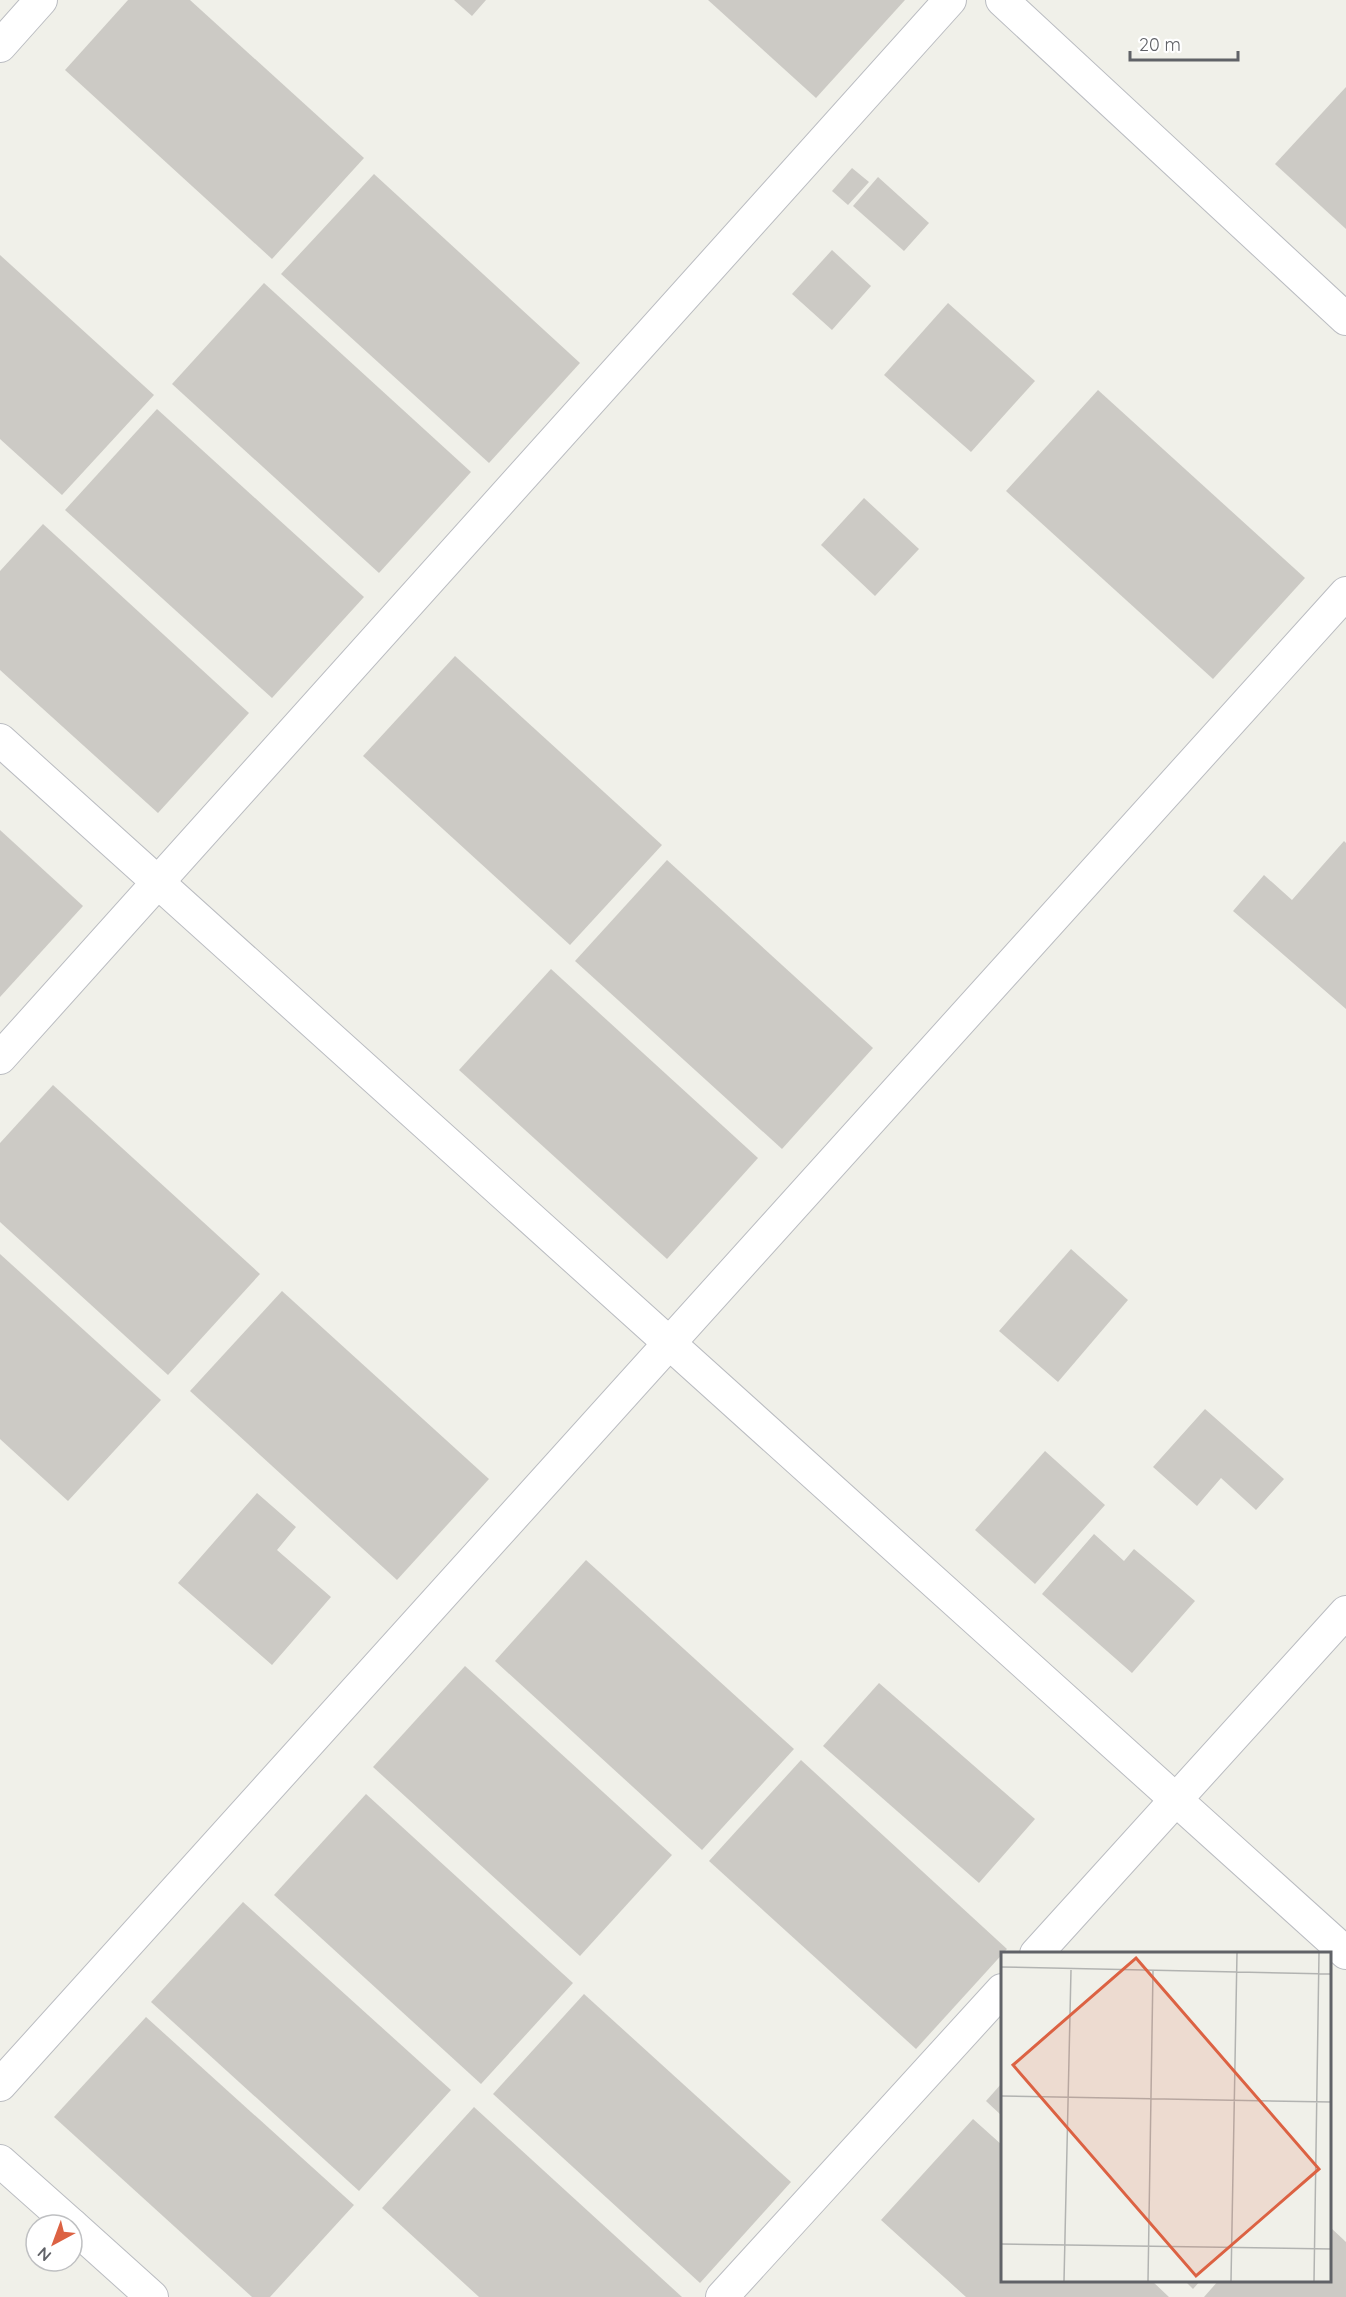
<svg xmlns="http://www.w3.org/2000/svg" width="1346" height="2297" font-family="Quicksand,sans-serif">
<rect width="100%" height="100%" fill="#f0f0e9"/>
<g fill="#cccac5">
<path d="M128 0H190L364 158 272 259 65 70Z"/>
<path d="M454 0H486L472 16Z"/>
<path d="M708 0H905L816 98Z"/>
<path d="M1346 87V229L1275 164Z"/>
<path d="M852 168 869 182 848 205 832 191Z"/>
<path d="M374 174 580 363 489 463 281 274Z"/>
<path d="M878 177 929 223 904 251 853 206Z"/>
<path d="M832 250 871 286 832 330 792 294Z"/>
<path d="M0 255 154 395 62 495 0 439Z"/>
<path d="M264 283 471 472 379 573 172 384Z"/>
<path d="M948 303 1035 381 971 452 884 375Z"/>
<path d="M1098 390 1305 578 1213 679 1006 491Z"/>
<path d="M157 409 364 597 272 698 65 510Z"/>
<path d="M864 498 919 549 875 596 821 545Z"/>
<path d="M43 524 249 713 158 813 0 670V571Z"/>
<path d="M455 656 662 845 570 945 363 756Z"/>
<path d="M0 830 83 906 0 997Z"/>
<path d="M1344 841 1346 843V1009L1233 911 1264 875 1292 900Z"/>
<path d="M667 860 873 1048 782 1149 575 961Z"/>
<path d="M551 969 758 1158 667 1259 459 1070Z"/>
<path d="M53 1085 260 1274 168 1375 0 1222V1143Z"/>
<path d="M1071 1249 1128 1300 1058 1382 999 1331Z"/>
<path d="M0 1254 161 1400 68 1501 0 1439Z"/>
<path d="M282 1291 489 1479 397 1580 190 1391Z"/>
<path d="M1205 1409 1284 1479 1256 1510 1221 1478 1197 1506 1153 1467Z"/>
<path d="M1045 1451 1105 1505 1035 1584 975 1530Z"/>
<path d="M257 1493 296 1527 277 1550 331 1597 272 1665 178 1583Z"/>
<path d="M1094 1534 1124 1561 1134 1549 1195 1601 1132 1673 1042 1594Z"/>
<path d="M586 1560 794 1749 702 1850 495 1661Z"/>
<path d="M465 1666 672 1855 580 1956 373 1767Z"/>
<path d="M879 1683 1035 1819 979 1883 823 1746Z"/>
<path d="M801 1760 1007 1949 916 2049 709 1861Z"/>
<path d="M366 1794 573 1983 481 2084 274 1895Z"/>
<path d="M243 1902 451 2090 359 2191 151 2002Z"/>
<path d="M584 1994 791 2182 700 2283 493 2094Z"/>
<path d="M146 2017 354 2205 270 2297H252L54 2117Z"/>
<path d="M1002 2083V2116L986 2101Z"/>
<path d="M474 2107 682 2297H479L382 2208Z"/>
<path d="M973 2119 1002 2145V2280H1151L1169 2297H966L881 2220Z"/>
<path d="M1330 2227 1346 2242V2297H1204L1219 2280H1330Z"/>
<path d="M1184 2280H1201L1193 2289Z"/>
</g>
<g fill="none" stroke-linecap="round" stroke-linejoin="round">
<defs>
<g id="minor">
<path d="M1002 0 1346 319"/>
<path d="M0 46 41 0"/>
<path d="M0 740 1346 1953"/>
<path d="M0 1058 950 0"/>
<path d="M1036 1954 1346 1612"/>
<path d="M0 2085 1346 593"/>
<path d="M0 2161 72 2225"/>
<path d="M72 2225 152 2297"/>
<path d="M722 2297 1002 1990"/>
</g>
</defs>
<use href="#minor" stroke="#babcc1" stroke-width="34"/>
<use href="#minor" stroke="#fff" stroke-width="32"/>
</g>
<g transform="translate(1001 1952)">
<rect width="330" height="330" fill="#f0f0e9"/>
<path fill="none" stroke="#b2b3b1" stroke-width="1.5" d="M0 15 330 22M0 144 330 150M0 292 330 297M63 329 70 18M147 329 152 19M230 329 236 1M313 329 318 1"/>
<path fill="#dc6243" fill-opacity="0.15" stroke="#dc6243" stroke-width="3" d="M135 6 318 217 195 324 12 113Z"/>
<rect width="330" height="330" fill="none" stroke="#606267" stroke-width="3"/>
</g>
<g transform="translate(54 2243) rotate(221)"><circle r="28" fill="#ffffff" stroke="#bfc0c2" stroke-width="1.5"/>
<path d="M0-4.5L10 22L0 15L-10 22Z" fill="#dc6243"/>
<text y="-9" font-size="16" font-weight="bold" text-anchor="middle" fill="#606267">N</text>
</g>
<path d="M1130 51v9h108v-9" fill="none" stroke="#606267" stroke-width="3"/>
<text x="1139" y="51" font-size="18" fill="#606267" stroke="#ffffff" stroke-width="4.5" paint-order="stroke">20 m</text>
</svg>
